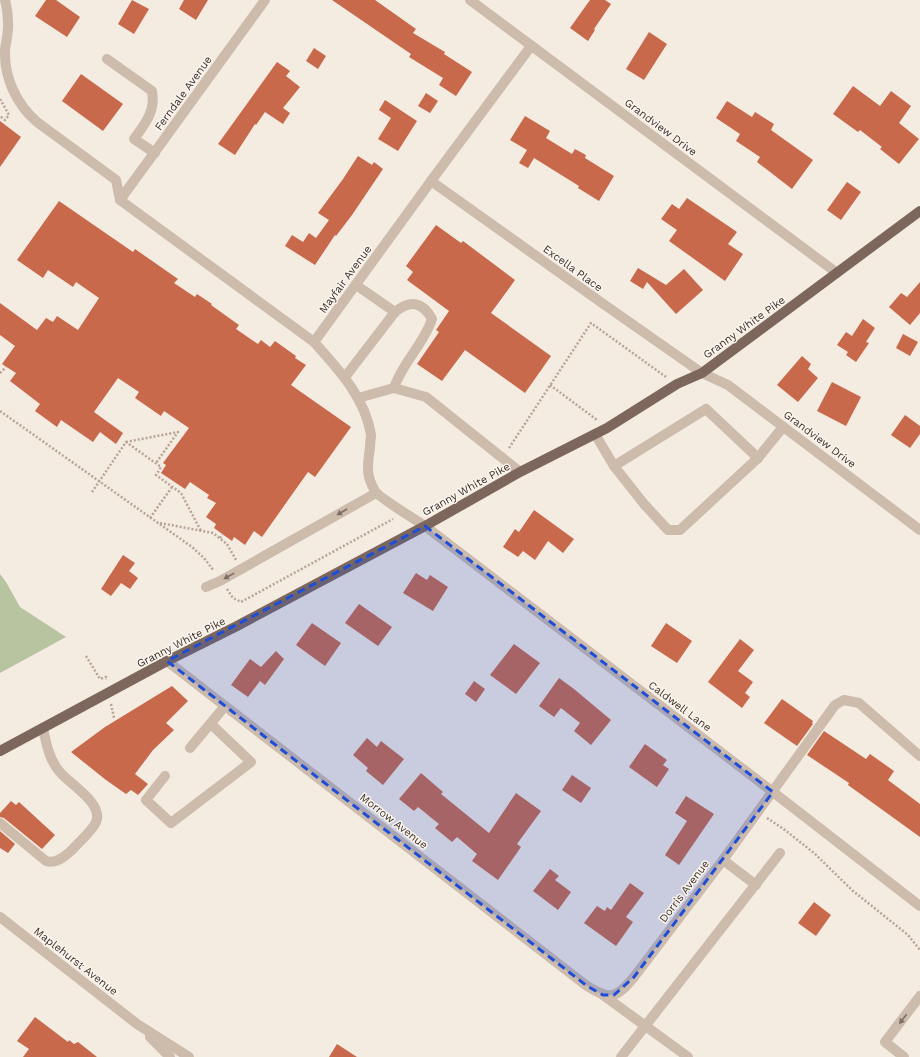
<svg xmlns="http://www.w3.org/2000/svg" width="920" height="1057" font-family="'Work Sans',sans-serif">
<rect width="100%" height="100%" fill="#f4ebe1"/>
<path fill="#b8c4a0" d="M0 574 6 582 20 607 66 637 0 673Z"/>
<g fill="#c8694b">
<path d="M46 0H56L80 17 67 37 35 16Z"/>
<path d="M132 0 149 9 134 34 118 24Z"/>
<path d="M184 0H208L196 20 179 9Z"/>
<path d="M332 0H375L416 29 413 33 445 52 444 54 472 72 456 96 439 85 443 78 409 57 411 54Z"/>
<path d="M590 0H605L611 4 594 29 595 30 588 41 570 28Z"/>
<path d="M649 32 667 44 644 80 626 69Z"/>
<path d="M314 48 326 56 318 69 306 61Z"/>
<path d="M277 62 290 71 286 76 300 87 283 108 290 113 283 124 265 112 256 125 255 124 235 155 218 144Z"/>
<path d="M81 74 123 104 103 131 62 101Z"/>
<path d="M853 86 880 106 891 91 911 106 899 123 919 139 899 164 880 149 882 147 860 130 858 132 833 114Z"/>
<path d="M426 93 438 101 430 113 418 106Z"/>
<path d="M385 100 417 121 398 151 378 139 391 118 379 110Z"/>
<path d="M727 101 752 117 755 112 774 124 771 130 813 160 792 189 757 162 760 157 736 141 740 134 716 118Z"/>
<path d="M525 116 550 131 546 138 572 154 575 149 586 155 585 158 614 176 599 201 578 188 579 186 534 158 528 168 519 163 527 150 510 140Z"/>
<path d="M0 121 21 137 0 167Z"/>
<path d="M358 156 372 165 374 162 383 169 352 215 336 236 335 235 315 265 285 246 292 235 303 242 309 233 316 238 329 220 318 213 343 179Z"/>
<path d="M847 182 861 192 841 220 827 210Z"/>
<path d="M687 198 737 232 728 244 743 254 725 281 669 241 677 230 661 219 672 204 679 209Z"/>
<path d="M59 201 133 252 135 249 178 279 174 283 195 297 197 294 212 304 211 305 239 325 236 329 258 344 261 340 270 347 275 341 296 356 295 358 306 365 291 385 351 427 315 477 308 472 262 537 254 531 245 545 234 537 232 541 214 528 216 524 206 517 216 503 207 498 209 495 190 482 185 489 161 473 166 465 163 463 189 428 164 411 161 416 135 398 139 392 118 378 94 412 123 433 116 444 100 432 93 442 61 420 57 427 35 411 40 404 10 381 16 373 2 364 15 346 0 335V303L37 330 46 318 53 322 57 316 78 330 99 298 76 282 73 287 48 270 43 278 17 260Z"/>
<path d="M436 225 461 243 463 241 515 280 491 313 551 356 525 393 465 350 442 381 417 364 439 332 436 330 449 311 407 280 413 272 406 266Z"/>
<path d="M638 268 666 285 684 269 703 290 676 314 647 282 643 289 630 281Z"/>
<path d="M920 282V313L910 325 889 307 901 293 907 297Z"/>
<path d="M863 319 875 328 866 342 869 343 856 362 846 355 848 352 837 345 846 332 852 336Z"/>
<path d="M903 334 918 342 910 356 896 348Z"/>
<path d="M802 356 811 364 808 369 818 378 798 402 777 385Z"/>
<path d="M832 382 861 397 846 426 817 411Z"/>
<path d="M905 415 920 426V434L910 448 891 435Z"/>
<path d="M534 510 574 539 563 553 548 541 535 560 523 551 518 557 503 547 515 529 519 532Z"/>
<path d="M123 555 135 563 129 571 138 578 130 589 121 583 111 596 101 589Z"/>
<path d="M416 573 427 580 430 575 448 587 433 611 403 593Z"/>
<path d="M359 604 392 627 378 646 345 623Z"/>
<path d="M312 623 341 643 325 666 296 645Z"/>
<path d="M666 623 692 641 677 663 651 646Z"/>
<path d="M740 639 754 650 738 671 753 682 745 693 750 697 742 708 708 682Z"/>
<path d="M514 644 540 663 516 694 490 675Z"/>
<path d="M276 651 284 659 265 685 260 681 248 697 231 685 250 659 261 667Z"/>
<path d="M559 678 574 689 611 720 591 745 574 731 580 723 561 708 554 717 539 706Z"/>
<path d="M474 681 485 689 476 702 465 694Z"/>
<path d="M172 686 188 701 166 723 174 730 153 750 135 774 148 784 138 795 131 790 126 794 106 780 71 752 105 727Z"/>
<path d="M782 699 813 721 812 723 813 724 797 746 764 723Z"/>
<path d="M824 731 866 759 870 754 894 771 888 780 920 804V837L848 785 849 783 807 755Z"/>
<path d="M367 738 377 747 381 741 404 759 383 785 366 771 368 768 353 755Z"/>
<path d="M645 744 667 760 663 765 669 769 657 787 629 767Z"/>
<path d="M421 773 443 792 441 794 489 833 516 793 541 811 517 844 521 847 498 880 472 861 477 854 457 837 452 842 435 828 439 824 418 807 414 811 399 799Z"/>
<path d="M572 775 591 788 581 803 562 790Z"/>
<path d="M686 796 714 814 679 865 665 855 687 821 675 813Z"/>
<path d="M11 801 16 805 19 802 55 835 42 849 4 818 0 817V813Z"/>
<path d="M0 831 15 844 8 853 0 848Z"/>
<path d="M550 869 559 876 555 880 571 892 558 910 533 891Z"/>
<path d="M630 883 644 893 626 917 633 922 616 946 584 923 597 906 605 911 607 907 611 910Z"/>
<path d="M814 902 831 915 816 936 798 923Z"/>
<path d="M35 1017 68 1042 69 1040 74 1044 78 1042 97 1057H23L29 1049 17 1041Z"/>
<path d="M337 1044 357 1057H329Z"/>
</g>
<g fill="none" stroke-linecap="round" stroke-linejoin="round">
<g stroke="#b9a596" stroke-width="2.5" stroke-dasharray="2 2" stroke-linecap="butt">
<path d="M0 99 9 115 5 120 0 116"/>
<path d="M0 373 6 367"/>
<path d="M550 385 597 420"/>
<path d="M0 411 192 547 204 558 214 571"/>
<path d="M126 442 178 432 156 463"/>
<path d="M509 448 591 323 666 377"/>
<path d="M92 492 126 442 161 467 156 475 181 493 201 531"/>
<path d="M150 518 172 487"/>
<path d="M160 523 213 533 227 544 236 560"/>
<path d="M220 538 223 534"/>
<path d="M227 589 233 598 241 602 393 519"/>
<path d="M86 656 100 679 106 677V680"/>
<path d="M111 704 114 718"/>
<path d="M767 818 785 830 814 853 853 891 908 935 920 950"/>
</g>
<g stroke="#cdbbac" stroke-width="10">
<path d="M5 0C7 7 8 14 8 22 9 31 6 40 5 50 4 77 16 104 37 122L116 180 120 200 314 342C338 369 365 397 371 435 371 438 370 443 370 447 368 465 365 474 375 491 378 497 416 520 425 526L773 792 920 906"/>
<path d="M470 0 837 273"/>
<path d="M107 59 152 91C156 111 145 124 134 139L155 153"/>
<path d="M431 181 602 303 702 373 728 385 920 530"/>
<path d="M120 200 265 0"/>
<path d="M314 342 431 181 531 46"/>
<path d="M345 377 395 312 356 285"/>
<path d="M394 388C402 363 424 344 432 319 422 301 410 300 395 312"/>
<path d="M358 398 394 388 426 397 520 472"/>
<path d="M595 434 614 466 644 504 668 530H680L758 458"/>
<path d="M614 466 706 409 758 458 783 427"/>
<path d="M206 587 220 581 376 493"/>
<path d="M167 661 587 986C610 1000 616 999 634 977L723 860 835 705 844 700 859 703 920 756"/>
<path d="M190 748 225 706"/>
<path d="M165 776 146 800 171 823 251 762 211 724"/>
<path d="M0 823 46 861C56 864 64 857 72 850 78 843 93 830 96 822 104 803 69 784 59 771 49 759 46 743 43 728"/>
<path d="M723 860 756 885"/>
<path d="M0 917 137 1024 189 1057"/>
<path d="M603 995 688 1057"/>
<path d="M150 1037 170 1057"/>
<path d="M621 1057 780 853"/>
<path d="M904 1057 885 1042 920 996"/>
</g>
<path stroke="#7d675c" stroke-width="10" d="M0 751 167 661 237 626 425 526 520 472 607 428 677 384 702 373 920 211"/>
</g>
<defs><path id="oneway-solid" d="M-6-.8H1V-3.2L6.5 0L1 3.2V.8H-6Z"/></defs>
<g fill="#7d6f65">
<use href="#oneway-solid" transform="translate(342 512) rotate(150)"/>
<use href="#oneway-solid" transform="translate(229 576) rotate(151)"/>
<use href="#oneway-solid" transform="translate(903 1019) rotate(127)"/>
</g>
<path fill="#1d4ed8" fill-opacity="0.2" stroke="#1d4ed8" stroke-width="3" stroke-dasharray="8 5" stroke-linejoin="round" d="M425 526 773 792 634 977 614 995H603L587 986 167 661Z"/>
<g text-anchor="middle" stroke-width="3" stroke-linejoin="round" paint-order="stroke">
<g font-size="11" fill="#3b302b" stroke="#fbf5ee">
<text transform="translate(183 93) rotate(-54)" y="4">Ferndale Avenue</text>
<text transform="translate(661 127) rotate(37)" y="4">Grandview Drive</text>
<text transform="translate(573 268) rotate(36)" y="4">Excella Place</text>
<text transform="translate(345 279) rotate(-54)" y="4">Mayfair Avenue</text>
<text transform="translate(744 327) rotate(-36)" y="4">Granny White Pike</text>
<text transform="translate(820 439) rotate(37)" y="4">Grandview Drive</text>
<text transform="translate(466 489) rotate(-29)" y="4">Granny White Pike</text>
<text transform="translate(181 642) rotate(-27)" y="4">Granny White Pike</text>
<text transform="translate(680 706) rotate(37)" y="4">Caldwell Lane</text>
<text transform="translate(394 821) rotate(38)" y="4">Morrow Avenue</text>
<text transform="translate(684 891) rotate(-53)" y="4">Dorris Avenue</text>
<text transform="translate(76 961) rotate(38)" y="4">Maplehurst Avenue</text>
</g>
</g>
</svg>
